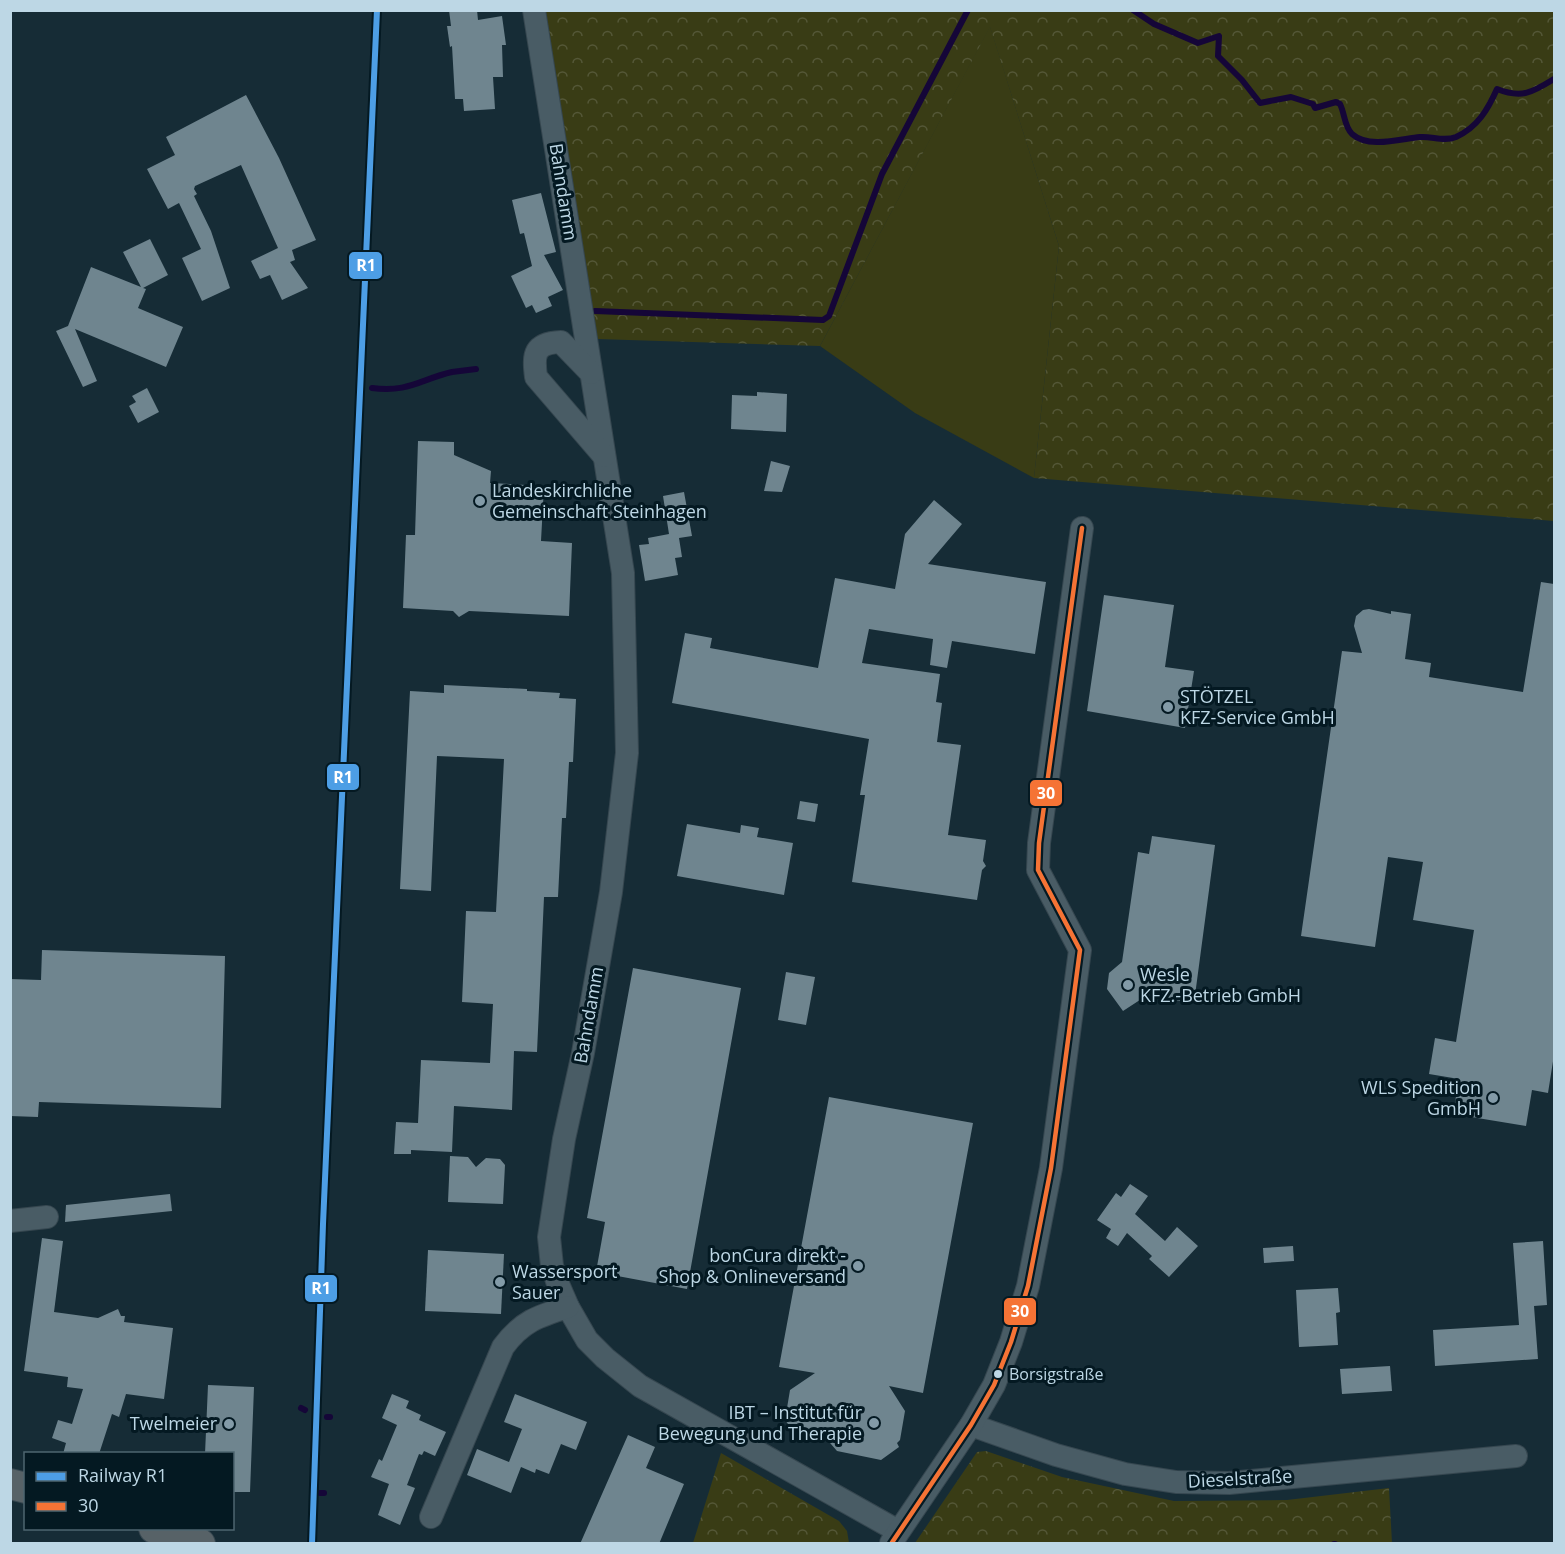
<svg xmlns="http://www.w3.org/2000/svg" width="1565" height="1554" font-family="'Open Sans',sans-serif">
<defs>
<pattern id="forest-crowns" width="20" height="18" patternUnits="userSpaceOnUse" patternTransform="scale(1.5)"><rect width="20" height="18" fill="#393c15"/><path d="M2 6a3 3 0 1 1 6 0M12 15a3 3 0 1 1 6 0" fill="none" stroke="#545737"/></pattern>
</defs>
<rect width="100%" height="100%" fill="#162c36"/>
<path fill="#393c15" d="M990 26 1059 246 1034 478 915 413 820 346Z"/>
<g fill="url(#forest-crowns)">
<path d="M544 11H1554V521L1034 478 1059 246 990 27 820 346 597 339Z"/>
<path d="M986 1451 1062 1477 1174 1501 1287 1500 1389 1488 1392 1543H915L977 1452Z"/>
<path d="M721 1453 839 1521 847 1531 849 1543H693Z"/>
</g>
<g fill="none" stroke-linecap="round" stroke-linejoin="round">
<g stroke="#150638" stroke-width="6">
<path d="M1133 10 1154 24 1198 43 1219 36 1218 56 1242 80 1260 103 1291 97 1313 104 1315 108 1336 102 1340 104C1345 114 1344 126 1352 134 1369 149 1400 139 1420 137 1432 136 1444 142 1456 137 1478 127 1488 109 1497 89 1522 99 1533 92 1554 79"/>
<path d="M595 311 823 320 829 316 882 174 968 10"/>
<path d="M372 388C408 393 421 379 452 372 460 371 468 370 476 369"/>
<path d="M301 1408 305 1410"/>
<path d="M327 1417H330"/>
<path d="M320 1493H324"/>
<path d="M1334 1544H1335"/>
</g>
</g>
<g fill="#6f858f">
<path d="M449 10H477L478 20 502 16 506 45H502L503 77H493L495 109 464 111 463 99H455L452 46 450 47 447 26H451Z"/>
<path d="M246 95 279 158 316 240 292 250 295 260 290 262 308 288 282 300 270 275 260 279 251 261 278 248 241 165 195 186 194 189 197 194 194 196 211 231 230 288 202 301 182 258 201 249 179 203 168 209 147 169 175 155 166 137Z"/>
<path d="M541 193 556 252 544 255 563 290 548 297 552 306 536 313 532 305 526 308 511 276 532 266 524 233 520 234 512 200Z"/>
<path d="M150 239 168 275 143 288 146 289 138 308 183 327 166 367 75 329 97 381 83 387 56 331 68 326 91 267 141 287 123 252Z"/>
<path d="M147 388 159 412 138 423 129 406 136 402 132 396Z"/>
<path d="M757 392 787 394 786 432 731 429 732 395 757 396Z"/>
<path d="M418 441 454 442V455L491 471 490 483 544 486 541 541 572 543 569 616 469 611 459 617 453 611 403 608 406 535H415Z"/>
<path d="M771 461 790 466 782 492 764 491Z"/>
<path d="M684 492 692 536 679 538 682 557 675 558 678 575 645 581 639 545 649 544 648 538 669 534 663 496Z"/>
<path d="M934 500 962 524 928 564 1046 582 1035 654 952 641 947 668 930 665 933 639 869 629 862 663 940 674 936 702 942 703 937 742 961 745 948 835 986 840 983 861 986 866 982 870 977 900 852 882 865 795H860L869 739 672 703 685 633 712 638 710 648 818 668 835 578 895 589 905 534Z"/>
<path d="M1541 582 1554 584V1055L1548 1093 1532 1090 1526 1126 1453 1114 1459 1079 1429 1074 1435 1038 1456 1042 1474 930 1413 920 1423 862 1388 857 1375 947 1301 936 1342 651 1362 653 1354 626 1356 616 1363 610 1369 609 1391 614V611L1411 614 1405 659 1431 663 1429 677 1523 692Z"/>
<path d="M1104 595 1174 605 1165 667 1194 671 1185 728 1087 711Z"/>
<path d="M444 685 527 689V691L560 693 559 698 576 699 573 762H569L566 818H562L558 897H544L537 1052 514 1051 512 1110 454 1106 452 1152 411 1150V1154H394L396 1122 418 1123 421 1060 490 1063 493 1004 462 1002 466 911 496 912 504 759 437 756 431 891 400 889 410 691 444 693Z"/>
<path d="M800 801 818 804 815 822 797 819Z"/>
<path d="M687 824 740 833 741 825 759 828 757 837 793 843 784 895 677 876Z"/>
<path d="M1152 836 1215 845 1194 1003 1146 996 1123 1011 1107 989 1109 973 1122 962 1138 852 1149 854Z"/>
<path d="M42 950 225 956 221 1108 39 1102 38 1117 10 1116V979L41 980Z"/>
<path d="M633 968 741 988 687 1289 596 1272 605 1222 587 1218Z"/>
<path d="M786 972 815 977 806 1025 778 1020Z"/>
<path d="M829 1097 973 1123 923 1393 889 1386 905 1411 900 1440 897 1443 899 1447 881 1460 837 1451 818 1429 813 1432 791 1428 785 1420 790 1390 815 1373 779 1367Z"/>
<path d="M450 1156 468 1157 476 1167 486 1158 500 1159 505 1165 503 1204 448 1202Z"/>
<path d="M1130 1184 1148 1196 1135 1214 1165 1241 1177 1227 1198 1246 1169 1277 1149 1259 1152 1256 1127 1233 1118 1246 1106 1238 1111 1229 1097 1220 1116 1193 1121 1197Z"/>
<path d="M170 1194 172 1211 65 1222 66 1205Z"/>
<path d="M42 1238 63 1241 54 1312 98 1318 118 1309 121 1316H125L124 1322 173 1328 164 1399 126 1394 119 1417 112 1414 99 1454H63L66 1443 52 1438 58 1420 72 1424 83 1389 67 1387 68 1377 24 1371Z"/>
<path d="M1543 1241 1547 1305 1534 1306 1538 1359 1435 1366 1433 1330 1519 1325 1513 1243Z"/>
<path d="M1293 1246 1294 1261 1264 1263 1263 1248Z"/>
<path d="M428 1250 504 1254 501 1314 425 1311Z"/>
<path d="M1338 1288 1340 1312 1336 1313 1338 1345 1299 1347 1296 1290Z"/>
<path d="M1390 1366 1392 1391 1342 1394 1340 1369Z"/>
<path d="M208 1385 254 1387 250 1492H232V1454H205Z"/>
<path d="M392 1394 409 1401 406 1408 421 1415 419 1420 446 1432 435 1456 424 1451 422 1455 419 1454 407 1485 415 1488 400 1525 378 1515 389 1484 371 1477 379 1459 382 1461 397 1425 382 1418Z"/>
<path d="M515 1394 587 1422 576 1450 561 1444 549 1474 536 1469 535 1473 521 1467 511 1493 467 1475 477 1449 509 1462 522 1429 504 1422Z"/>
<path d="M628 1435 655 1447 646 1468 684 1484 659 1544H580Z"/>
</g>
<g fill="none" stroke-linecap="round" stroke-linejoin="round">
<defs>
<g id="minor">
<path d="M534 10 623 573 627 753 611 892 583 1053 564 1139 549 1237 552 1266 558 1284 568 1307 587 1340 605 1358 640 1386 898 1531"/>
<path d="M591 373 561 342C534 343 533 354 536 377L604 456"/>
<path d="M10 1221 47 1217"/>
<path d="M971 1425 1056 1455 1125 1474 1176 1482 1229 1483 1516 1456"/>
<path d="M431 1517 503 1347C522 1321 539 1316 568 1307"/>
<path d="M891 1543 971 1425 994 1385 1011 1342 1028 1286 1051 1168 1080 950 1038 870 1039 843 1082 528"/>
</g>
<g id="major">
<path d="M10 1484 26 1488"/>
<path d="M154 1528 200 1544"/>
</g>
</defs>
<use href="#minor" stroke="#364750" stroke-width="24"/>
<use href="#major" stroke="#364750" stroke-width="32"/>
<use href="#minor" stroke="#495c65" stroke-width="22"/>
<use href="#major" stroke="#576267" stroke-width="30"/>
<defs>
<path id="bus-1" d="M891 1544 971 1425 994 1385 1011 1342 1028 1286 1051 1168 1080 950 1038 870 1039 843 1082 528"/>
</defs>
<use href="#bus-1" stroke="#041922" stroke-width="9"/>
<use href="#bus-1" stroke="#f57335" stroke-width="4.5"/>
<defs>
<path id="rail-1" d="M312 1544 323 1224 377 10"/>
</defs>
<use href="#rail-1" stroke="#041922" stroke-width="10"/>
<use href="#rail-1" stroke="#4d9ee5" stroke-width="6"/>
</g>
<g fill="#839ba8" stroke="#041922" stroke-width="2">
<circle cx="480" cy="501" r="6"/>
<circle cx="1168" cy="707" r="6"/>
<circle cx="1128" cy="985" r="6"/>
<circle cx="1493" cy="1098" r="6"/>
<circle cx="858" cy="1266" r="6"/>
<circle cx="500" cy="1282" r="6"/>
<circle cx="874" cy="1423" r="6"/>
<circle cx="229" cy="1424" r="6"/>
</g>
<circle fill="#bdd7e5" stroke="#041922" stroke-width="2" cx="998" cy="1374" r="5"/>
<g text-anchor="middle" stroke-width="6" stroke-linejoin="round" paint-order="stroke">
<g font-size="16" fill="#bdd7e5" stroke="#041922" text-anchor="start">
<text x="1009" y="1380">Borsigstraße</text>
</g>
<g font-size="18" fill="#bdd7e5" stroke="#041922">
<text transform="translate(563 192) rotate(81)" y="6">Bahndamm</text>
<text transform="translate(589 1015) rotate(-80)" y="6">Bahndamm</text>
<text transform="translate(1240 1479) rotate(-3)" y="6">Dieselstraße</text>
</g>
<g font-size="18" fill="#bdd7e5" stroke="#041922" text-anchor="start">
<text x="492" y="497">Landeskirchliche<tspan x="492" dy="21">Gemeinschaft Steinhagen</tspan></text>
<text x="1180" y="703">STÖTZEL<tspan x="1180" dy="21">KFZ-Service GmbH</tspan></text>
<text x="1140" y="981">Wesle<tspan x="1140" dy="21">KFZ.-Betrieb GmbH</tspan></text>
<text x="1481" y="1094" text-anchor="end">WLS Spedition<tspan x="1481" dy="21">GmbH</tspan></text>
<text x="846" y="1262" text-anchor="end">bonCura direkt -<tspan x="846" dy="21">Shop &amp; Onlineversand</tspan></text>
<text x="512" y="1278">Wassersport<tspan x="512" dy="21">Sauer</tspan></text>
<text x="862" y="1419" text-anchor="end">IBT – Institut für<tspan x="862" dy="21">Bewegung und Therapie</tspan></text>
<text x="217" y="1430" text-anchor="end">Twelmeier</text>
</g>
</g>
<g stroke="#041922" stroke-width="2">
<rect x="348" y="251" width="35" height="29" rx="6" fill="#4d9ee5"/>
<rect x="326" y="763" width="34" height="28" rx="6" fill="#4d9ee5"/>
<rect x="1029" y="779" width="34" height="28" rx="6" fill="#f57335"/>
<rect x="304" y="1274" width="34" height="29" rx="6" fill="#4d9ee5"/>
<rect x="1003" y="1297" width="34" height="29" rx="6" fill="#f57335"/>
</g>
<g font-size="16" text-anchor="middle" font-weight="bold" fill="#fff">
<text x="366" y="271">R1</text>
<text x="343" y="783">R1</text>
<text x="1046" y="799">30</text>
<text x="321" y="1294">R1</text>
<text x="1020" y="1317">30</text>
</g>
<rect width="1565" height="1554" fill="none" stroke="#bdd7e5" stroke-width="24"/>
<rect x="24" y="1452" width="210" height="78" fill="#041922" stroke="#4e6570" stroke-width="1.5"/>
<rect x="36" y="1472" width="30" height="9" fill="#4d9ee5" stroke="#4e6570" stroke-width="1.5"/>
<text x="78" y="1482" font-size="18" fill="#bdd7e5">Railway R1</text>
<rect x="36" y="1502" width="30" height="9" fill="#f57335" stroke="#4e6570" stroke-width="1.5"/>
<text x="78" y="1512" font-size="18" fill="#bdd7e5">30</text>
</svg>
